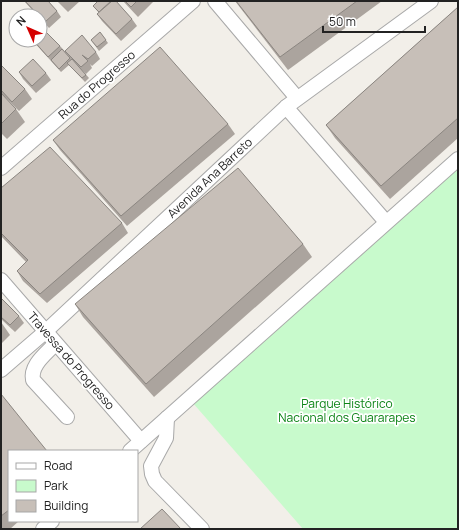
<svg xmlns="http://www.w3.org/2000/svg" width="459" height="530" font-family="Manrope,sans-serif">
<rect width="100%" height="100%" fill="#f2efe9"/>
<path fill="#c8facc" d="M458 162V529H303L192 402Z"/>
<g fill="none" stroke-linecap="round" stroke-linejoin="round">
<defs>
<g id="minor">
<path d="M215 1 297 98"/>
<path d="M286 107 386 222"/>
<path d="M1 168 193 1"/>
<path d="M1 280 141 441"/>
<path d="M55 344C46 354 30 365 33 380L67 417"/>
<path d="M1 370 45 332 286 107 431 1"/>
<path d="M167 418 166 438 151 466 152 474 155 481 202 529"/>
<path d="M130 451 458 159"/>
<path d="M43 529 52 521"/>
</g>
</defs>
<use href="#minor" stroke="#a9a9a9" stroke-width="16"/>
<use href="#minor" stroke="#fff" stroke-width="14"/>
</g>
<g fill="#aba49e">
<path d="M24 1H48L57 11 61 17 49 28 40 18V16H38Z"/>
<path d="M57 1H80L68 12Z"/>
<path d="M98 1H117L116 2 132 19 137 26 121 41 102 21 97 14 99 13 93 6Z"/>
<path d="M123 1H154L138 17Z"/>
<path d="M235 1H382L288 70Z"/>
<path d="M458 7V138L390 199 335 138 326 125Z"/>
<path d="M100 32 108 43 99 51 91 40Z"/>
<path d="M32 40H40L60 46 70 57 65 51 96 52 100 59 92 66 90 64 92 68 86 74 81 69 89 78 85 82 69 65 61 72Z"/>
<path d="M1 65 25 89 32 99 19 111 1 93Z"/>
<path d="M19 72 46 73 51 80 36 93 23 79Z"/>
<path d="M1 93 16 109 25 122 7 139 1 133Z"/>
<path d="M228 124 235 134 127 226 60 150 53 140Z"/>
<path d="M1 188 122 223 128 233 47 303 23 281 17 271 26 262 1 236Z"/>
<path d="M303 244 312 257 154 397 83 317 75 304Z"/>
<path d="M1 298 19 316 24 323 15 332 1 319Z"/>
<path d="M1 322 10 335 1 344Z"/>
<path d="M1 394 9 451V521H19L10 529H1Z"/>
</g>
<g fill="#c7bfb8" stroke="#8b8681">
<path d="M25 1H48L57 11 45 22 40 16H39Z"/>
<path d="M98 1H111L99 12 93 6Z"/>
<path d="M112 1H116L132 19 116 34 97 14Z"/>
<path d="M125 1H137L131 7Z"/>
<path d="M236 1H357L280 57Z"/>
<path d="M458 7V118L381 186 326 125Z"/>
<path d="M40 26 60 46 48 57 33 40H40Z"/>
<path d="M100 32 106 40 97 47 91 40Z"/>
<path d="M82 35 96 52 88 59 82 55 88 61 81 67 65 51Z"/>
<path d="M160 47 228 124 121 216 53 140Z"/>
<path d="M62 49 70 58 59 69 51 60Z"/>
<path d="M33 59 46 73 32 86 19 72Z"/>
<path d="M72 59 86 75 82 78 67 63Z"/>
<path d="M1 65 25 89 12 102 1 90Z"/>
<path d="M1 93 16 109 1 124Z"/>
<path d="M50 147 122 223 40 294 17 271 28 260 1 233V188Z"/>
<path d="M238 168 303 244 146 384 75 304Z"/>
<path d="M1 298 19 316 10 325 1 317Z"/>
<path d="M1 394 47 451H9V510L1 516Z"/>
<path d="M162 509 181 529H140Z"/>
</g>
<g text-anchor="middle" stroke-width="3.5" stroke-linejoin="round" paint-order="stroke">
<g font-size="12" fill="#222" stroke="#fff">
<text transform="translate(97 85) rotate(-41)" y="4">Rua do Progresso</text>
<text transform="translate(210 178) rotate(-43)" y="4">Avenida Ana Barreto</text>
<text transform="translate(71 361) rotate(49)" y="4">Travessa do Progresso</text>
</g>
<g font-size="12" fill="#0c8416" stroke="#fff">
<text x="347" y="408">Parque Histórico<tspan x="347" dy="14">Nacional dos Guararapes</tspan></text>
</g>
</g>
<rect width="459" height="530" fill="none" stroke="#222222" stroke-width="4"/>
<rect x="8" y="450" width="130" height="72" fill="#ffffff" stroke="#a7a7a7"/>
<rect x="16" y="463" width="20" height="6" fill="#ffffff" stroke="#a7a7a7"/>
<text x="44" y="470" font-size="12" fill="#222222">Road</text>
<rect x="16" y="480" width="20" height="12" fill="#c8facc" stroke="#a7a7a7"/>
<text x="44" y="490" font-size="12" fill="#222222">Park</text>
<rect x="16" y="500" width="20" height="12" fill="#c7bfb8" stroke="#a7a7a7"/>
<text x="44" y="510" font-size="12" fill="#222222">Building</text>
<g transform="translate(28 28) rotate(315)"><circle r="19" fill="#ffffff" stroke="#a7a7a7"/>
<path d="M0-3L7 15L0 10L-7 15Z" fill="#d40000"/>
<text y="-6" font-size="11" font-weight="bold" text-anchor="middle" fill="#222222">N</text>
</g>
<path d="M323 26v6h102v-6" fill="none" stroke="#222222" stroke-width="2"/>
<text x="329" y="26" font-size="12" fill="#222222" stroke="#ffffff" stroke-width="3" paint-order="stroke">50 m</text>
</svg>
